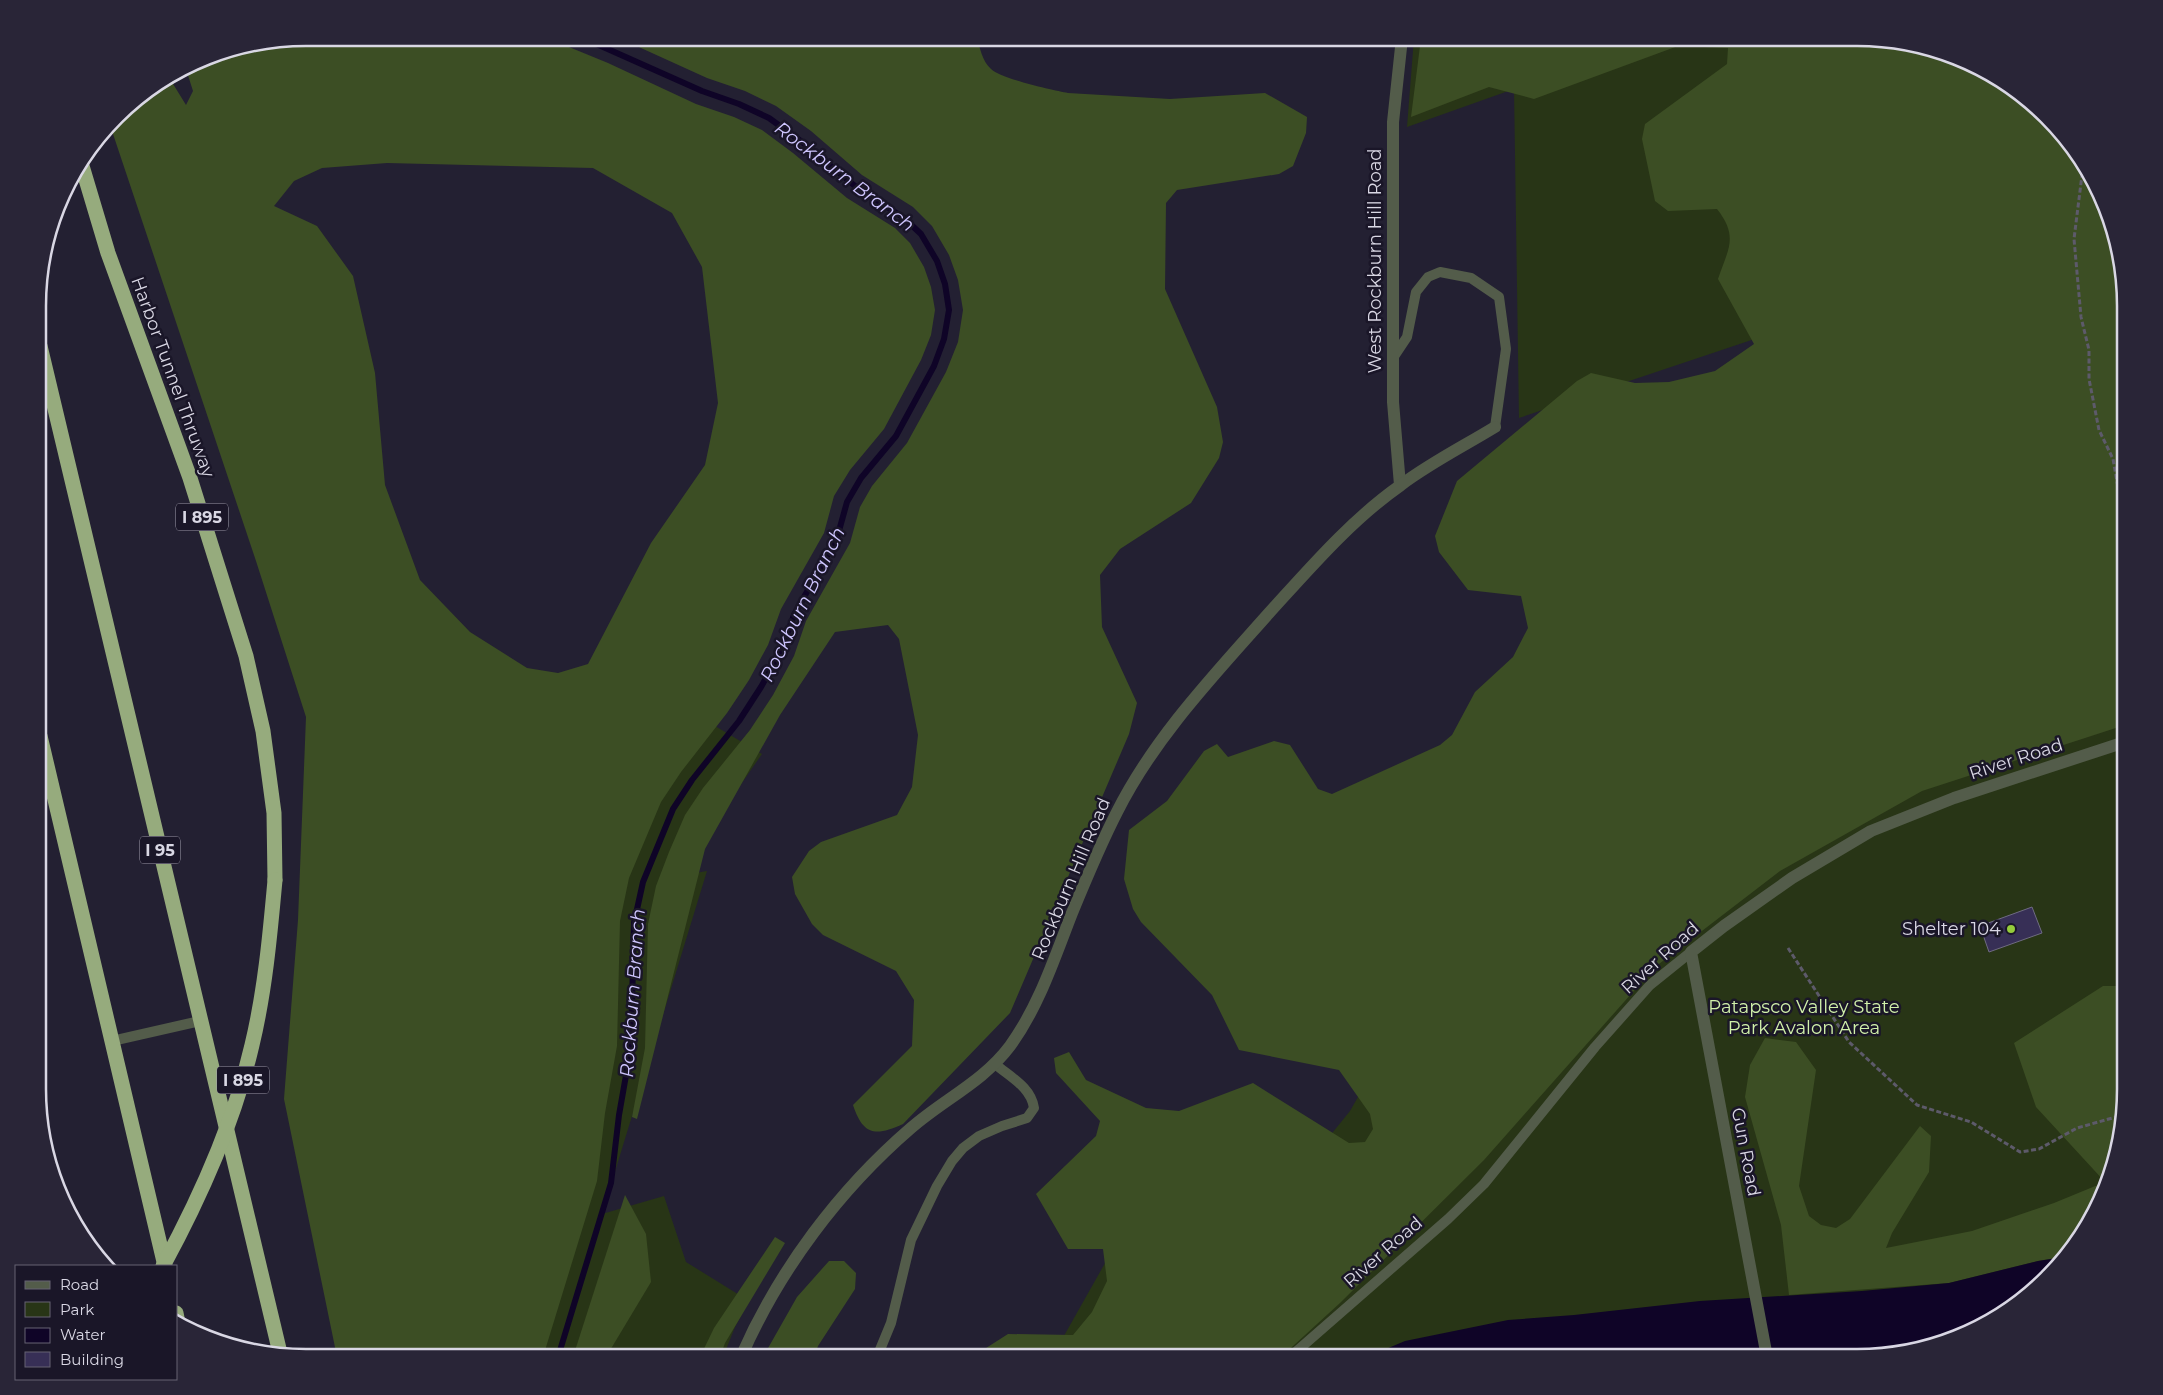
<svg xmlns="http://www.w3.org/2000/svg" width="2163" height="1395" font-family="Montserrat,sans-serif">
<rect width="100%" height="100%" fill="#232032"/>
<g fill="#283516">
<path d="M1414 38H1857L1943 52 2006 83 2058 129 2090 172 2116 237 2125 289V1106L2111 1175 2080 1238 2034 1290 1991 1322 1926 1348 1874 1357H1052L1135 1210 1299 1174 1350 1111 1456 925 1814 319 1519 418 1514 89 1407 127Z"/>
<path d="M690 711 762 754 677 876 707 871 602 1214 664 1196 686 1262 749 1301 735 1327 723 1357H378Z"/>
</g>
<g fill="#3c4e24" fill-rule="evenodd">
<path d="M307 38H547L608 63 696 104 734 117 762 130 793 153 847 198 895 228 910 243 924 267 931 287 935 310 931 335 921 360 884 429 850 470 834 496 824 533 781 609 768 645 749 680 727 713 681 772 661 802 629 878 620 921 617 1046 605 1113 597 1181 543 1357H337L284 1099 298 920 306 717 256 561 111 128 129 105 170 79 186 105 193 91 186 69 204 58ZM387 163 593 168 672 213 702 267 718 403 705 465 651 543 588 664 558 673 527 668 470 632 420 580 385 485 375 373 353 276 317 226 274 206 294 181 322 168Z"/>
<path d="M619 38H977C980 48 982 61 991 69 1001 79 1053 90 1068 93L1170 99 1265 93 1307 117 1306 133 1293 166 1279 174 1177 190 1166 203 1165 289 1217 407 1223 442 1219 458 1191 503 1120 549 1100 575 1102 627 1137 703 1129 734 1010 1013 903 1124C875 1137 863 1135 853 1105L912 1046 914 1000 896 971 823 935 812 924 795 894 792 877 809 851 821 842 897 815 912 787 918 735 899 639 888 625 835 632 780 715 705 849 637 1119 632 1117 645 1048 648 924 656 886 669 852 685 815 703 788 750 730 773 695 794 656 806 621 850 543 860 507 872 486 907 443 946 372 958 342 963 310 958 280 949 255 932 226 913 207 862 175 811 131 776 106 745 91 707 78Z"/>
<path d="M1421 38H1857L1943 52 2006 83 2058 129 2090 172 2116 237 2125 289V725L1922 791 1780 871 1655 967 1484 1160 1340 1303 1281 1357H972L1008 1334 1073 1335 1092 1312 1107 1281 1103 1249H1068L1036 1194 1096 1136 1100 1121 1056 1073 1054 1058 1069 1052 1086 1080 1146 1108 1179 1111 1253 1083 1349 1143 1365 1142 1373 1129 1370 1114 1339 1070 1239 1050 1212 995 1141 922 1133 909 1124 879 1129 830 1167 801 1204 751 1217 744 1228 757 1274 741 1290 745 1318 789 1332 794 1440 745 1452 735 1475 692 1513 657 1528 628 1521 596 1468 590 1439 552 1435 536 1457 481 1577 381 1591 373 1635 383 1669 382 1715 371 1754 344 1718 279C1728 249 1739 237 1717 209L1668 211 1655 201 1642 139 1645 124 1727 64 1728 48 1678 46 1534 99 1489 87 1411 117Z"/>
<path d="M2103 986H2125V1106L2111 1175 2080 1238 2063 1257 2038 1261 1949 1283 1789 1295 1781 1225 1745 1097 1750 1065 1765 1038 1796 1042 1816 1070 1799 1186 1809 1216 1821 1225 1836 1228 1850 1219 1920 1126 1931 1136 1929 1172 1892 1233 1886 1248 1972 1231 2054 1203 2105 1182 2036 1107 2014 1043Z"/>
<path d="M625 1195 646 1234 651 1282 606 1357H573Z"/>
<path d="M775 1237 785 1243 725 1343 720 1357H700L714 1328Z"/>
<path d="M829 1261H844L856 1273 855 1289 818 1346 814 1357H763L797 1297Z"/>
</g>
<path fill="#0f0427" d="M2063 1257 2034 1290 1991 1322 1926 1348 1874 1357H1367L1405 1341 1508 1320 1574 1315 1700 1301 1862 1291 1949 1283 2038 1261Z"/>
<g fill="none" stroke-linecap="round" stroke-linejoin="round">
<path stroke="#0f0427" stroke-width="6" d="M558 1357 611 1183 619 1115 631 1047 634 923 643 882 673 809 692 780 739 721 761 687 781 651 794 615 837 538 847 502 861 478 896 436 934 366 944 339 949 310 945 284 937 261 921 234 904 218 855 186 802 142 769 118 739 104 702 91 583 38"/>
</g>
<path fill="#372f56" stroke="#6f6b82" d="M2032 907 2042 933 1989 952 1980 926Z"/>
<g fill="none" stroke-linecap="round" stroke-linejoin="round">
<g stroke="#5d5a6a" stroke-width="3" stroke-dasharray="5 2.5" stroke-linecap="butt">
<path d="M2079 158 2082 175 2074 239 2081 317 2089 350V379L2099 430 2113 459 2125 527"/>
<path d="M1788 948 1849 1042 1917 1105 1971 1122 2020 1152 2039 1149 2077 1128 2123 1115"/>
</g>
<g stroke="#535c4a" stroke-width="10">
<path d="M1393 358 1407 337 1416 292 1428 277 1440 272 1471 278 1499 297 1506 349 1495 427"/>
<path d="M112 1041 200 1021"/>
<path d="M877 1357 891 1323 911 1240 937 1186 952 1161 963 1148 979 1136 1002 1126 1027 1118 1034 1108C1031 1087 1010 1077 995 1064"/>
<path d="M1290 1357 1448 1219 1484 1184 1595 1047 1650 985 1691 952"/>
</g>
<g stroke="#535c4a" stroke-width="12">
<path d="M1400 485 1393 402V122L1402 38"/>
<path d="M741 1357C779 1270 839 1190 911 1128 944 1099 983 1082 1010 1046 1039 1006 1054 959 1072 913 1086 879 1100 845 1117 812 1154 738 1214 675 1269 613 1310 568 1351 520 1401 485 1430 463 1464 446 1495 427"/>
<path d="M1767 1357 1691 952 1724 926 1792 878 1871 831 1954 798 2125 742"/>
</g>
<g stroke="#96ab7d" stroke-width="15">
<path d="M82 166 108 253 190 478 246 656 263 731 274 813 275 880"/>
<path d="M40 346 280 1353"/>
<path d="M40 736 165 1266"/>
<path d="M176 1313 178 1323"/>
</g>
<path stroke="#96ab7d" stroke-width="15" d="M163 1266C201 1196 234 1123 252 1045 265 991 270 935 275 880"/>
</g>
<circle fill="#95cc3b" stroke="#1a1628" stroke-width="2" cx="2011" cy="929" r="5"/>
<g text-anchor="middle" stroke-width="5" stroke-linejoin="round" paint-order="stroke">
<g fill="#1a1628" stroke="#a09dac" stroke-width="1">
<rect x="176" y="503.5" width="52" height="27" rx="4"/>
<rect x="140" y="836.5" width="40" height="27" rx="4"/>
<rect x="217" y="1066.5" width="52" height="27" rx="4"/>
</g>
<g font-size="16" font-weight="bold" fill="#d9d7e4">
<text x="202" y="523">I 895</text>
<text x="160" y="856">I 95</text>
<text x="243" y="1086">I 895</text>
</g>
<g font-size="18" fill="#d9d7e4" stroke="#1a1628">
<text transform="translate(1375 261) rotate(-90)" y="6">West Rockburn Hill Road</text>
<text transform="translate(173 377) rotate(70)" y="6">Harbor Tunnel Thruway</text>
<text transform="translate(2016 759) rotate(-18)" y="6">River Road</text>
<text transform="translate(1071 879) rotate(-67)" y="6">Rockburn Hill Road</text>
<text transform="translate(1660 958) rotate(-42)" y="6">River Road</text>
<text transform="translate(1746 1152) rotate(79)" y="6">Gun Road</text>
<text transform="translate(1383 1252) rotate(-41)" y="6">River Road</text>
</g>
<g font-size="18" fill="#d9d7e4" stroke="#1a1628" text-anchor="end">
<text x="2001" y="935">Shelter 104</text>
</g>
<g font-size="18" fill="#d1f1aa" stroke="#1a1628">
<text x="1804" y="1013">Patapsco Valley State<tspan x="1804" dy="21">Park Avalon Area</tspan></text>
</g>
<g font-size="19" font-style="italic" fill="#cec5fe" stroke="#1a1628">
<text transform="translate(845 176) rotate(37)" y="7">Rockburn Branch</text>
<text transform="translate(802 604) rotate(-64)" y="7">Rockburn Branch</text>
<text transform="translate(632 993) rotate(-86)" y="7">Rockburn Branch</text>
</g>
</g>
<path d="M0 0H2163V1395H0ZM306 46H1857A260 260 0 0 1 2117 306V1089A260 260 0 0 1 1857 1349H306A260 260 0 0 1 46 1089V306A260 260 0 0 1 306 46Z" fill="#292537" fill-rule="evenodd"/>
<path fill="none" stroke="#d9d7e4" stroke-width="2.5" d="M306 46H1857A260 260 0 0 1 2117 306V1089A260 260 0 0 1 1857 1349H306A260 260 0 0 1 46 1089V306A260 260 0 0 1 306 46Z"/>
<rect x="15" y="1265" width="162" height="115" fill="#1a1628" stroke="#666373"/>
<rect x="25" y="1281" width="25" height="8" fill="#535c4a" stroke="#666373"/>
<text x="60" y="1290" font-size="15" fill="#d9d7e4">Road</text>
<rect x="25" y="1302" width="25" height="15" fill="#283516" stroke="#666373"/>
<text x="60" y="1315" font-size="15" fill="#d9d7e4">Park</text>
<rect x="25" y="1328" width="25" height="15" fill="#0f0427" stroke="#666373"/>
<text x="60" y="1340" font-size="15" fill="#d9d7e4">Water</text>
<rect x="25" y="1352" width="25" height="15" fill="#372f56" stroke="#666373"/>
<text x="60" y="1365" font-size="15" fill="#d9d7e4">Building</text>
</svg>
